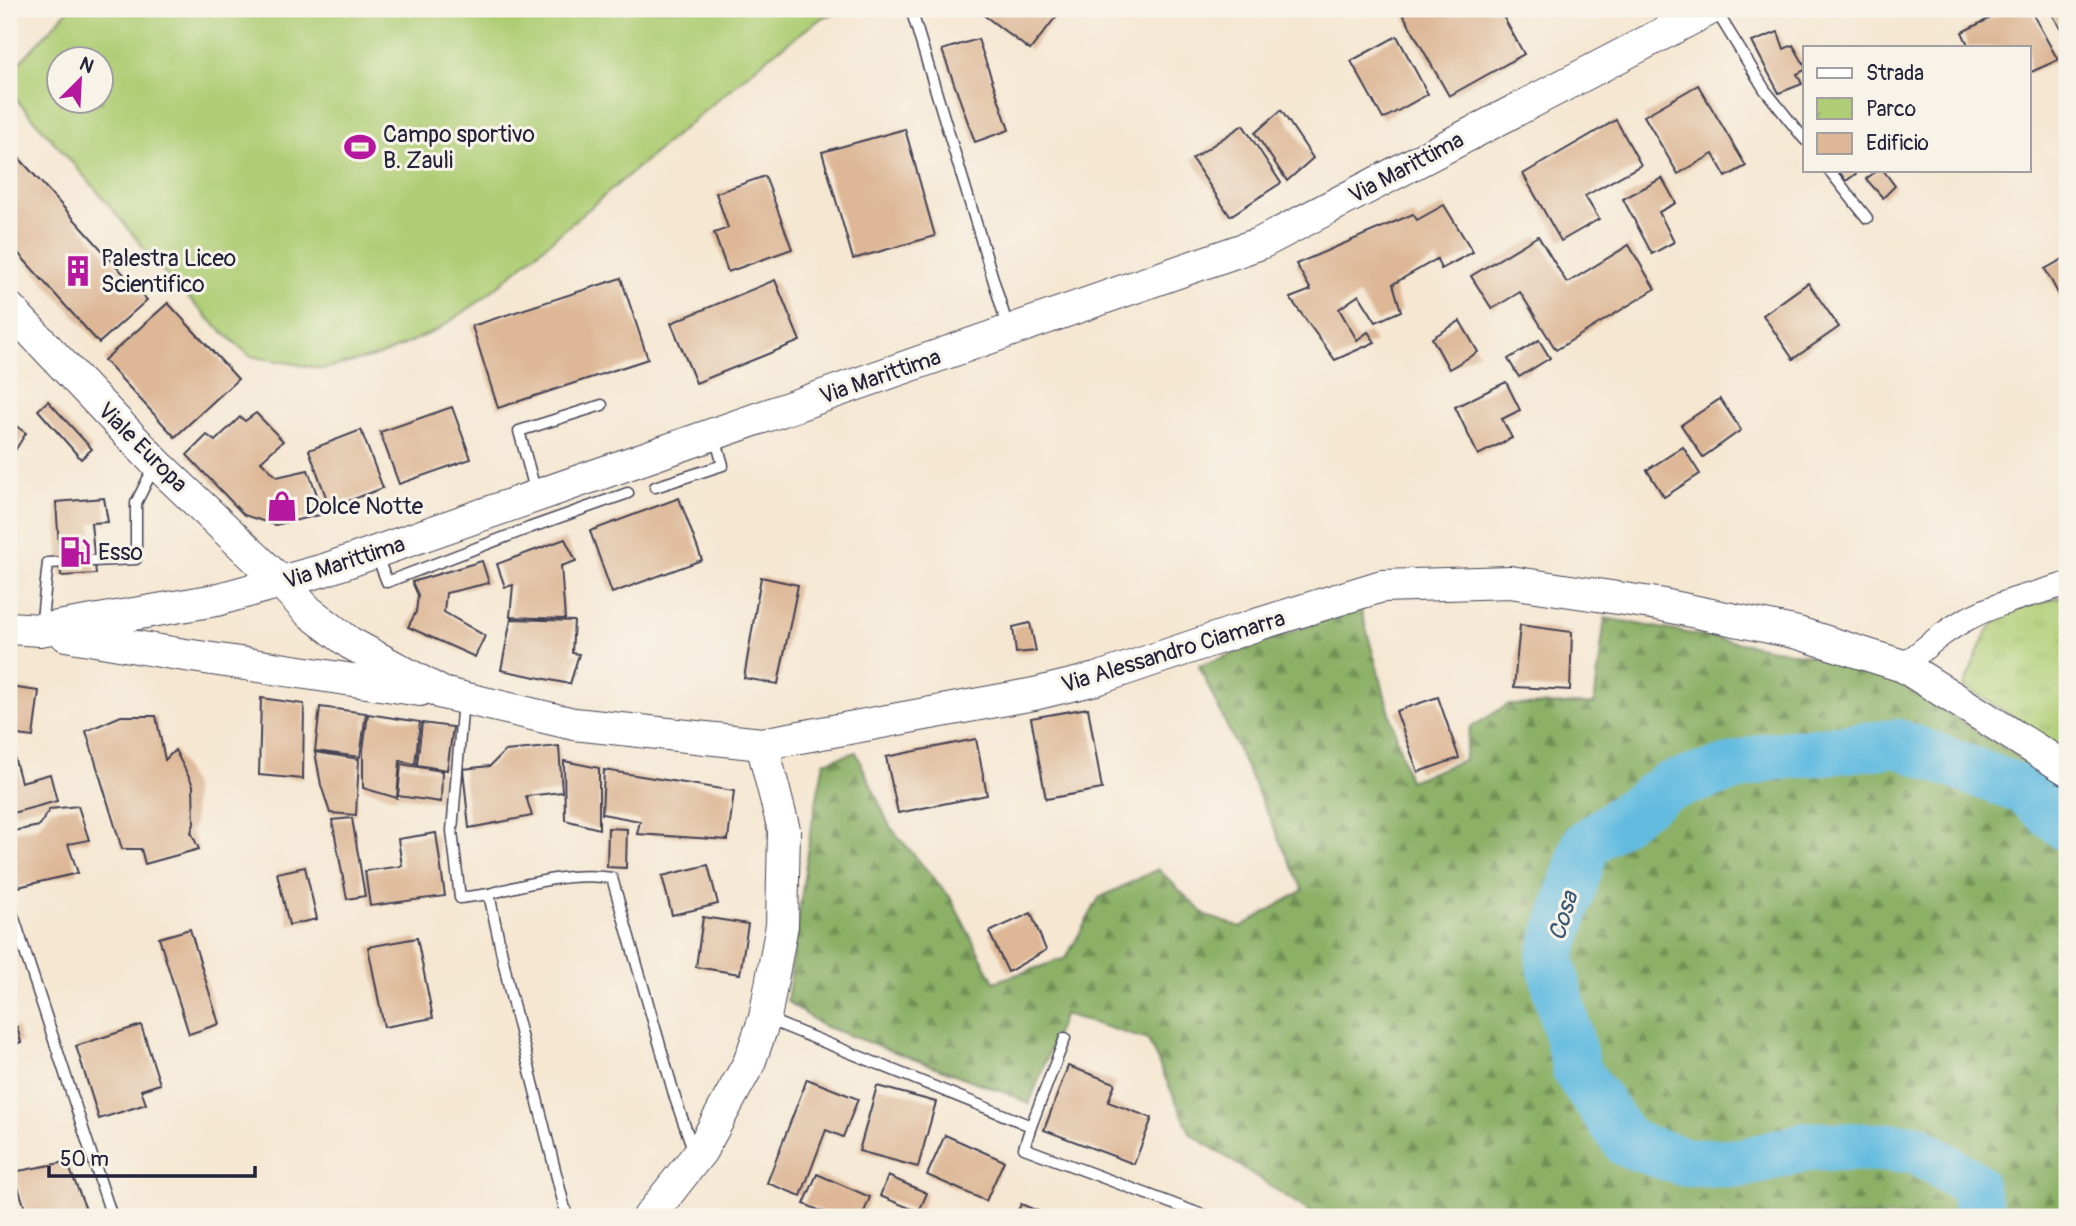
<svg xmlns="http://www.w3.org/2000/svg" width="2076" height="1226" font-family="Pangolin,sans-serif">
<defs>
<pattern id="forest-firs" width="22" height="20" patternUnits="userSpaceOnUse" patternTransform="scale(1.75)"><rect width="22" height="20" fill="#8bb066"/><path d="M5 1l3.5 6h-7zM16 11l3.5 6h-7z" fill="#718f55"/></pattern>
<pattern id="park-tufts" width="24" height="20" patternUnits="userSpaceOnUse" patternTransform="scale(1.75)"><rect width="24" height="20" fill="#afcd74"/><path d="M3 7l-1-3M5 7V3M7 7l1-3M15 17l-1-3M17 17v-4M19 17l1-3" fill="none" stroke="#96b065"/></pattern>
</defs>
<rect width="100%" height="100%" fill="#f7f3e8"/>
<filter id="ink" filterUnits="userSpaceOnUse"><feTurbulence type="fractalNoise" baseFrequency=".0143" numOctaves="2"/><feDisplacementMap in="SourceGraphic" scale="14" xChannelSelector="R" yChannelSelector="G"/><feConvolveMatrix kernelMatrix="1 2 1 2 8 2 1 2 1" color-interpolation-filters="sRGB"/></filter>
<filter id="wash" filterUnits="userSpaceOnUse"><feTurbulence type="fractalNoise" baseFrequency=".00686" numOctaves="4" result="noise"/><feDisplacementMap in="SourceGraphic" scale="28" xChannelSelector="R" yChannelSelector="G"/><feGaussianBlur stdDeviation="1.57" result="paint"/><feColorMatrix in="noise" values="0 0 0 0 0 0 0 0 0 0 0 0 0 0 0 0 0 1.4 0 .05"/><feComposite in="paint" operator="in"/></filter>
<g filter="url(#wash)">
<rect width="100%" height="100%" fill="#f5e7d2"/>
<path fill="url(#forest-firs)" stroke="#566950" stroke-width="2" d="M1360 607 1409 781 1464 760 1470 728 1507 705 1594 704 1605 618 1871 667 2020 757 2067 792V1217H1318L1191 1134 1148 1040 1064 1014 1029 1104 1014 1096 821 1025 787 1001 810 834 824 762 856 752 890 827 950 897 994 982 1066 958 1099 898 1158 869 1206 916 1241 927 1303 890 1199 666Z"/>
<path fill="url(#park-tufts)" stroke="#687858" stroke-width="2" d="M2067 595V751L1964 686 1984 637 2002 613Z"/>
<path fill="#afcd74" stroke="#687858" stroke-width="2" fill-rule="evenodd" d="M69 9H851L823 17 768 57 480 301 437 330 382 355 323 369 250 356 213 323 166 275 98 192 9 91V74ZM60 60H102V102H60Z"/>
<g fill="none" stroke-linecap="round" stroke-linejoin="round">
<path stroke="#63bce0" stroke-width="49" d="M1982 1217 1972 1184 1916 1148 1808 1146 1743 1163 1684 1162 1627 1143 1577 1071 1550 959 1586 844 1667 787 1768 757 1897 743 2023 790 2067 827"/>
</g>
<g id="blocks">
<g fill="#ddb796">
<path d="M984 9H1062L1030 50 981 13Z"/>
<path d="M1400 9H1499L1524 54 1449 96Z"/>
<path d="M2009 9H2030L2058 60 2029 73V47H1969L1962 32Z"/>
<path d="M2049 9H2067V39Z"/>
<path d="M1778 32 1784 49 1793 45 1805 66V70L1797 74 1802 84 1779 93 1752 42Z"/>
<path d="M1397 36 1428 94 1383 119 1351 61Z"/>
<path d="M978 39 1009 130 975 142 942 50Z"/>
<path d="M1698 85 1746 166 1726 177 1713 154 1678 174 1644 116Z"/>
<path d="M1281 110 1313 158 1287 181 1255 133Z"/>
<path d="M1616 120 1641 165 1585 196 1599 219 1561 241 1523 174Z"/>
<path d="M1243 125 1281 183 1230 216 1192 159Z"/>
<path d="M905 129 935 236 853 259 822 152Z"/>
<path d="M20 159 147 300 99 343 9 243V169Z"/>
<path d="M1838 170H1861L1846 181Z"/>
<path d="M1878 170H1883L1895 186 1883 198 1866 179Z"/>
<path d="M765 176 792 249 728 272 714 233 728 228 716 193Z"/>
<path d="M1662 178 1676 203 1659 212 1674 242 1652 254 1623 199Z"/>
<path d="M1444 205 1473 252 1441 269 1437 259 1393 284 1401 311 1376 322 1359 295 1339 309 1357 340 1368 332 1375 342 1335 360 1290 298 1311 290 1296 264 1413 214 1417 220Z"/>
<path d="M1538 236 1567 283 1629 245 1655 289 1556 350 1520 292 1492 309 1471 276Z"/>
<path d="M2063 259 2067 266V310L2045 269Z"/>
<path d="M621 278 648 359 498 408 472 326Z"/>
<path d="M775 280 800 341 696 383 671 323Z"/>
<path d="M1808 283 1839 327 1793 359 1763 315Z"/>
<path d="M168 303 238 379 175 437 104 360Z"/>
<path d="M1460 321 1478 352 1449 369 1432 338Z"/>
<path d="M1539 340 1550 358 1519 377 1508 359Z"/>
<path d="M1506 382 1520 410 1502 419 1512 438 1478 455 1455 407Z"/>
<path d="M1720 399 1741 430 1703 457 1681 425Z"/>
<path d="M48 401 92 449 81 459 38 410Z"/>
<path d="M452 407 471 459 399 484 380 432Z"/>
<path d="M256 413 283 441 261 461 277 477 308 470 324 514 275 525 244 515 187 455 207 435 215 441 240 417 245 421Z"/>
<path d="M9 421 26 433 9 460Z"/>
<path d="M361 430 383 488 330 508 309 450Z"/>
<path d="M1683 447 1700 474 1664 497 1647 470Z"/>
<path d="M104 498 108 522 91 523 96 574 61 576 56 502Z"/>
<path d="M679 498 702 560 612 593 590 531Z"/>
<path d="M565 539 576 561 561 566 565 619 510 617 513 585 505 587 497 564Z"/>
<path d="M482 561 489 583 446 593 444 612 485 636 475 657 408 627 416 612 418 595 412 582Z"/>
<path d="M761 577 798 585 778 684 744 678Z"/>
<path d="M511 619 574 621 572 653 579 654 570 684 501 670Z"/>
<path d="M1030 623 1036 651 1016 653 1013 627Z"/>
<path d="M1520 625 1572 632 1570 690 1514 687Z"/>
<path d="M9 687 39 691 33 737 9 734Z"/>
<path d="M1438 697 1459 758 1418 772 1396 711Z"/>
<path d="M261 698 304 704 303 779 259 775Z"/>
<path d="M320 707 366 713 360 757 315 751Z"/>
<path d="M1088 708 1102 789 1046 799 1031 718Z"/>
<path d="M368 714 420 722 415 764 400 761 397 798 363 788V750Z"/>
<path d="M121 716H156L165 760 175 750 193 785 194 824 191 832 199 849 145 864 141 849H122L86 731Z"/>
<path d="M422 723 453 727 447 770 417 765Z"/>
<path d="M976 739 987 795 898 813 886 757Z"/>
<path d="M559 746 562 792 526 796 532 816 469 828 463 769 490 766 505 751Z"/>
<path d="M315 752 359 759 356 815 330 813 321 785Z"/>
<path d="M13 753 21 782 50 774 57 801 9 814V754Z"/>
<path d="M564 761 599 768V829L565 820Z"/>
<path d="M401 764 442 771 441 802 398 796Z"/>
<path d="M604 770 734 791 728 840 637 834 640 821 602 814Z"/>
<path d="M78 806 89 840 68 844 78 873 18 887 9 859V832L39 826 50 809Z"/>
<path d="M352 818 365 896 347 899 332 820Z"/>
<path d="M608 828 627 829 626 868 607 867Z"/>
<path d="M436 833 445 896 370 906 365 871 402 866 398 839Z"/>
<path d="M708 865 718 904 672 915 662 876Z"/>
<path d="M305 867 317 919 289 925 277 873Z"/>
<path d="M1031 913 1046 950 1008 972 989 932Z"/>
<path d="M703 917 748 924 740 974 696 967Z"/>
<path d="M190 929 219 1024 189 1034 159 938Z"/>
<path d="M417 938 433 1018 384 1027 368 947Z"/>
<path d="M141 1025 160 1084 141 1090 146 1104 99 1119 76 1046Z"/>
<path d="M17 1027 21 1042 9 1046V1029Z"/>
<path d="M1068 1066 1115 1083 1108 1102 1152 1118 1134 1164 1044 1130Z"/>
<path d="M807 1079 858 1099 843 1137 826 1130 801 1196 767 1183Z"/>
<path d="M877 1086 936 1102 918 1167 859 1151Z"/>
<path d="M945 1135 1004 1161 986 1201 927 1175Z"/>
<path d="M67 1162 89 1217H28L13 1172Z"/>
<path d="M817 1174 870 1197 862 1217H835L804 1204Z"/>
<path d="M888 1176 927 1193 919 1212 880 1196Z"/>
<path d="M1021 1204 1052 1217H1015Z"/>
</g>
</g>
</g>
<g filter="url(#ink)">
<use href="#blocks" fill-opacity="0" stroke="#424052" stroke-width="2"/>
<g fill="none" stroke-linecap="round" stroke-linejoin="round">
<defs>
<g id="lane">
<path d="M911 9 1008 328"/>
<path d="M1715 9 1765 90 1805 140"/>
<path d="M1829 170 1867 218"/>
<path d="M655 487 723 465 715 437"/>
<path d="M536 493 519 431 602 405"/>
<path d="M376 554 387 582 529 528 628 493"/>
<path d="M41 628 48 563 136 559V503L155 465"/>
<path d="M463 700 452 831 460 898 489 894 510 992 567 1217"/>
<path d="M489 894C528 883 572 872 612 878L676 1101 694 1152"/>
<path d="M9 903 112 1217"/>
<path d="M767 1019 1031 1126 1065 1038"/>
<path d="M1031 1126 1024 1148 1208 1217"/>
</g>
<path id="street" d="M1903 666C1924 649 1945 630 1969 618 1999 602 2035 594 2067 584"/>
<g id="secondary">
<path d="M9 308 156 463 282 583 308 611 350 643 442 693 574 724 762 744 1034 694 1096 679 1259 624 1382 586 1510 582 1658 604 1798 633 1903 666 2067 769"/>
<path d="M9 628 40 630 216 600 324 570 1261 243 1710 9"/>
<path d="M66 635 172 653 420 690"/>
<path d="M649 1217 701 1151 749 1063 765 1018 782 925 784 830 762 744"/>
</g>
</defs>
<use href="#lane" stroke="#424052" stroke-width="13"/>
<use href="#street" stroke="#424052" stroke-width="25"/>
<use href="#secondary" stroke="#424052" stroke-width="34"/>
<use href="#lane" stroke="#fff" stroke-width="10"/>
<use href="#street" stroke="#fff" stroke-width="23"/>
<use href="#secondary" stroke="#fff" stroke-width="32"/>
</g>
</g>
<defs>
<symbol id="stadium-bare" viewBox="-9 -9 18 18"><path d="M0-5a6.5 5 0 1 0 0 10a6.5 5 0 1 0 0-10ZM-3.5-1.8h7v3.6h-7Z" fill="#b5179e" stroke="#f7f3e8" stroke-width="2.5" paint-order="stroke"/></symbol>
<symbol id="building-bare" viewBox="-9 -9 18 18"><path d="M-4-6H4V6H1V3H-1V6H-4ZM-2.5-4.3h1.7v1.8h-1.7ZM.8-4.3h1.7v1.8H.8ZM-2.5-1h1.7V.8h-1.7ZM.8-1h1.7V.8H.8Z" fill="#b5179e" stroke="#f7f3e8" stroke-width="2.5" paint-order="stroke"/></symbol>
<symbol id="shop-bare" viewBox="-9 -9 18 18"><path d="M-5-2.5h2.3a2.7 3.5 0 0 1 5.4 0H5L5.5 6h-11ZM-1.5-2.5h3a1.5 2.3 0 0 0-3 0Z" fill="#b5179e" stroke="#f7f3e8" stroke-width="2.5" paint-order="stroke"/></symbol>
<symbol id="fuel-bare" viewBox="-9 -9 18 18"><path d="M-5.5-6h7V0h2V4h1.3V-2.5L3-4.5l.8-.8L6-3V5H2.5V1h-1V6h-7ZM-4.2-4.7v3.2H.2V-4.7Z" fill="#b5179e" stroke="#f7f3e8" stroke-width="2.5" paint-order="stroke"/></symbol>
</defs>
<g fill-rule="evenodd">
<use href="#stadium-bare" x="338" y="125" width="44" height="44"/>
<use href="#building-bare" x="56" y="249" width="44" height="44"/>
<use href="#shop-bare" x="260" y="484" width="44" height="44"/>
<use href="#fuel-bare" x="53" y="530" width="44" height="44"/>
</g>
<g text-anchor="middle" stroke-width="6" stroke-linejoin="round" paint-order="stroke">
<g font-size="23" fill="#22223b" stroke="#f7f3e8" text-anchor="start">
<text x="383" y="142">Campo sportivo<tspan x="383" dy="26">B. Zauli</tspan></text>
<text x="101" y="266">Palestra Liceo<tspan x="101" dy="26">Scientifico</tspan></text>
<text x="305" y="514">Dolce Notte</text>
<text x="98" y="560">Esso</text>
</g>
<g font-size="23" fill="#22223b" stroke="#f7f3e8">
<text transform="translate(1406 167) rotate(-28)" y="8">Via Marittima</text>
<text transform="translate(880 376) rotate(-19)" y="8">Via Marittima</text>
<text transform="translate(143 447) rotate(45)" y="8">Viale Europa</text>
<text transform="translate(344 562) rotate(-18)" y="8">Via Marittima</text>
<text transform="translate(1173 651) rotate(-17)" y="8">Via Alessandro Ciamarra</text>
</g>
<g font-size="24" font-style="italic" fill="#395875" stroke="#f7f3e8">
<text transform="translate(1563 916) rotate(-73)" y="8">Cosa</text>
</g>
</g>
<rect width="2076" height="1226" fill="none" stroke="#f7f3e8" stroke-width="35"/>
<rect x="1803" y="46" width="228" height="126" fill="#f7f3e8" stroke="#a29fa3" stroke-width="2"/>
<rect x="1817" y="68" width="35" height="10" fill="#ffffff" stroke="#a29fa3" stroke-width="2"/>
<text x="1866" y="80" font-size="21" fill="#22223b">Strada</text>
<rect x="1817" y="98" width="35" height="21" fill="url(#park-tufts)" stroke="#a29fa3" stroke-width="2"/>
<text x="1866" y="116" font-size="21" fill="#22223b">Parco</text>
<rect x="1817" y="133" width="35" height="21" fill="#ddb796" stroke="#a29fa3" stroke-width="2"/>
<text x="1866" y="150" font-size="21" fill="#22223b">Edificio</text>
<g transform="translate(80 80) rotate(24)"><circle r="33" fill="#f7f3e8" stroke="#a29fa3" stroke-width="2"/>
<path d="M0-5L12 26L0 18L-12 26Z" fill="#b5179e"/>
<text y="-10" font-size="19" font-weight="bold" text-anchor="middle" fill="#22223b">N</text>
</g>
<path d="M49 1166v10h206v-10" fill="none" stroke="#22223b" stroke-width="3.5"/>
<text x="60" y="1166" font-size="21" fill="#22223b" stroke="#f7f3e8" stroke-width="5" paint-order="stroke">50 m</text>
</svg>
